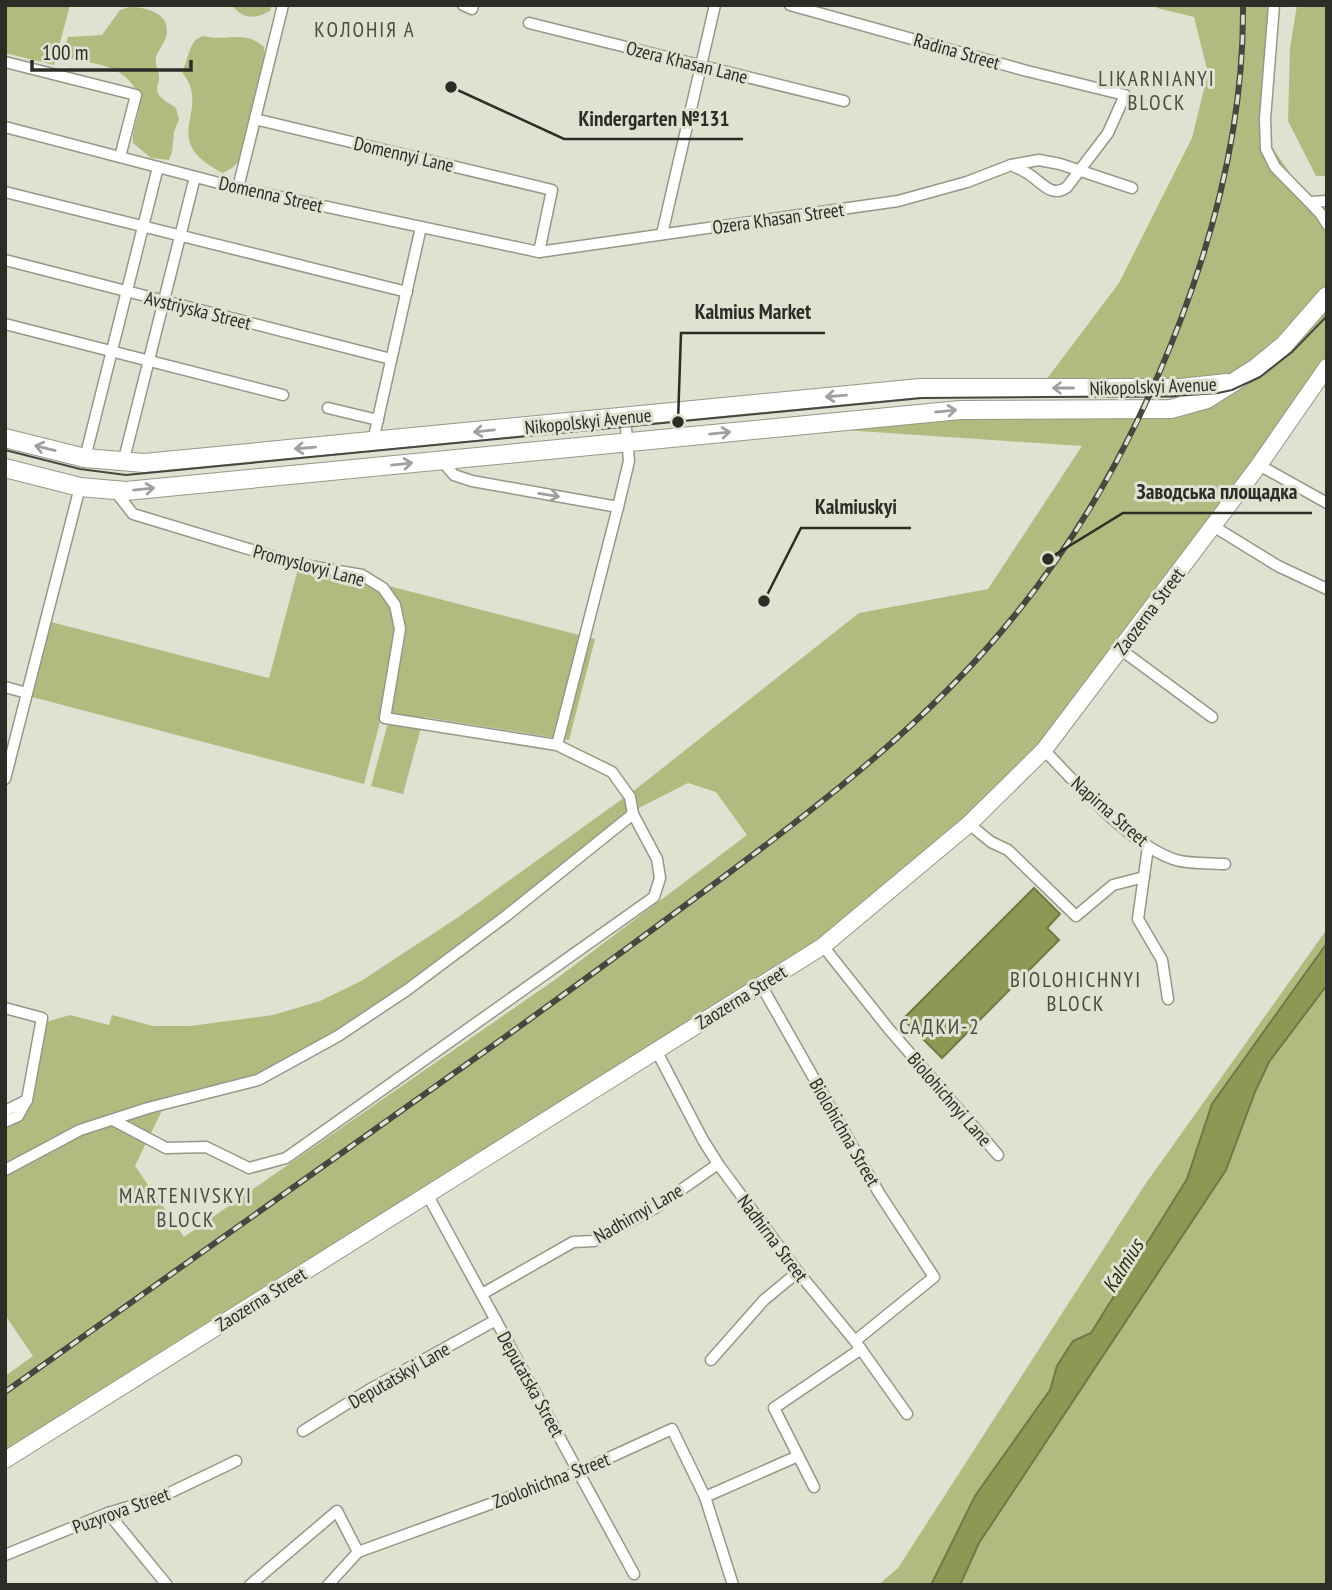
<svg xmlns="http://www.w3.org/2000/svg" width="1332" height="1590" font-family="'PT Sans Narrow',sans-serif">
<rect width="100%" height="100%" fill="#dee2d1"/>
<g fill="#b1bb80" fill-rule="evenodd">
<path d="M5 5H70L54 65 5 53Z"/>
<path d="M232 5H272L270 11C255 19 243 20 232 5Z"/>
<path d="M1157 5H1274L1263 120 1271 146 1306 196 1327 232V287C1296 322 1266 353 1227 378L1043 384 1119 283 1192 138 1208 73 1194 17 1157 8Z"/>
<path d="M1297 5H1327V176H1316L1288 121 1290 48Z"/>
<path d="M129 7C148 7 172 14 166 37 164 44 158 50 156 57 154 65 160 71 159 79 158 85 155 89 159 95 162 100 171 104 176 108L179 119 174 132 172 152 169 160 151 158 133 143C132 130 137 122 139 110 141 100 138 92 132 84 115 62 91 65 67 57L64 51 68 37 102 35 120 10Z"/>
<path d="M203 36C225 42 245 29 264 47L265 55 239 161 232 168 223 173C155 139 214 112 182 72 189 59 189 39 203 36Z"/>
<path d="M1327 299V367L1044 750 823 946 5 1460V1376L33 1356 5 1315V1127L22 1119 46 1022 70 1015 109 1025 112 1015 153 1026H190L273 1015 320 1001 361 981 457 918 636 789 859 613 988 589 1082 446 815 428 961 414 1170 413 1241 379ZM688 783 716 792 747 835 556 979 184 1237 135 1166 167 1100 257 1077 336 1034 406 988 633 811Z"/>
<path d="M298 569 363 580 380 591 391 607 396 629 381 718 364 784 32 697 51 622 269 678Z"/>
<path d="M385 585 595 639 569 740 424 717 403 794 371 786 389 719 404 628Z"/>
<path d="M1327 929V943L1212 1104 1187 1179 1091 1333 1057 1366 1050 1390 975 1496 931 1585H878L898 1568 1144 1186Z"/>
<path d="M1327 985V1585H960L979 1543 1226 1170 1255 1092 1269 1062Z"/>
</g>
<g fill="#8e9854" stroke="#717846" stroke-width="2">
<path d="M1034 888 1060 914 1047 928 1059 940 942 1058 903 1019Z"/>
<path d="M1327 943V985L1269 1062 1255 1092 1226 1170 979 1543 960 1585H931L975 1496 1050 1390 1057 1366 1073 1341 1091 1333 1187 1179 1212 1104Z"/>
</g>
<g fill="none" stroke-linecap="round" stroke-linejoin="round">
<defs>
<g id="street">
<path d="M463 5 472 9 473 5"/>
<path d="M1274 5 1265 119 1266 149 1275 167 1320 213 1327 224"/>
<path d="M529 23 844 101"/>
<path d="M5 62 136 95 120 157"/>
<path d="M255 119 552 190 539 252"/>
<path d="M5 127 238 188 539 252 898 201 967 182 1011 165C1016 167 1022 170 1027 173 1041 181 1051 199 1067 187L1108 133 1125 95 1027 71 790 5"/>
<path d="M1011 165 1039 160 1060 164 1132 188"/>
<path d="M238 188 283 5"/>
<path d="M5 192 407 292"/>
<path d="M1310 202 1327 201"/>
<path d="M662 234 715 5"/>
<path d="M5 260 391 359"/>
<path d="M5 324 283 395"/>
<path d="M328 408 378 420"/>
<path d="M373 441 421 227"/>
<path d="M85 458 158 167"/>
<path d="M441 460 454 475 472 481 618 507 629 461 625 417"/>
<path d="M123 463 195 177"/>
<path d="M1259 465 1327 503"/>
<path d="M1213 526 1278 566 1327 589"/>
<path d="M1120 649 1212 717"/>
<path d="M5 687 27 693"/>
<path d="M557 745 618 507"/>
<path d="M1044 750C1077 784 1131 846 1176 860 1190 864 1209 863 1225 864"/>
<path d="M5 779 80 487"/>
<path d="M969 824 991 842 1008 850 1076 916 1113 885 1144 877"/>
<path d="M1148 847 1138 919 1162 960 1168 999"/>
<path d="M823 946 888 1028 998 1155"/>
<path d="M761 985 879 1193 934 1277 855 1341"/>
<path d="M5 1008 42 1018 27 1100 18 1116 5 1122"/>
<path d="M656 1050 703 1140 718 1164 798 1272 855 1341 907 1414"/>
<path d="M5 1111 27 1100"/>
<path d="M113 1120 166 1148 206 1147 249 1168 286 1158 654 897 660 878 657 859 633 814 630 797 612 772 557 745 385 718 400 629 395 605 383 588 362 575 298 564 133 514 115 491"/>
<path d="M5 1170 80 1130 148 1108 258 1080 338 1036 407 990 506 916 633 814"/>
<path d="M427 1194 634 1574"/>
<path d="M482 1294 573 1242 594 1241 655 1208 718 1164"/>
<path d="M711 1360 764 1300 798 1272"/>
<path d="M303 1431 369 1390 496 1320"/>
<path d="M814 1487 774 1408 861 1349"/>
<path d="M705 1497 798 1456"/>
<path d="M108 1513 167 1585"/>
<path d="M5 1555 108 1513 161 1497 236 1461"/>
<path d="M250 1585 337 1511 358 1552"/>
<path d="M328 1585 358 1552 578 1472 672 1429 705 1497 733 1585"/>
</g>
<path id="secondary" d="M5 1460 823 946 969 824 1044 750 1259 465 1327 367"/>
<g id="primary">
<path d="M5 438 85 458 144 463 920 388H1181L1227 383"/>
<path d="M5 468 80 487 126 491 960 410 1171 409 1207 399 1256 368 1284 345 1327 296"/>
</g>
</defs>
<use href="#street" stroke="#959888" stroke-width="13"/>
<use href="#secondary" stroke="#959888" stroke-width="18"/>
<use href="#primary" stroke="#959888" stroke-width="20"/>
<use href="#street" stroke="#fff" stroke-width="10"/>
<use href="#secondary" stroke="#fff" stroke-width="16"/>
<use href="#primary" stroke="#fff" stroke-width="18"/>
<path stroke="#464840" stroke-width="2" d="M5 450 80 469 126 475 922 398 1175 396 1218 393 1232 390 1260 377 1292 352 1327 316"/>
<defs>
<path id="rail" d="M5 1392C169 1276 333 1159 498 1042 569 991 640 939 710 887 819 806 929 722 1015 615 1088 525 1140 427 1181 319 1219 219 1244 112 1243 5"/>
</defs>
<use href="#rail" stroke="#464840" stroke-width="6"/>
<use href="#rail" stroke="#dee2d1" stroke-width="3.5" stroke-dasharray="10" stroke-linecap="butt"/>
</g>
<defs><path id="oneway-shaft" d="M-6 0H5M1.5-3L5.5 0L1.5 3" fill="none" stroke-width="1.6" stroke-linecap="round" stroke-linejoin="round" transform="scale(1.75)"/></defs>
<g stroke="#a0a09e">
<use href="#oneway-shaft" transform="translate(1063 388) rotate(180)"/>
<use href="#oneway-shaft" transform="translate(836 396) rotate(175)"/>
<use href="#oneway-shaft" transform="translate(946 411) rotate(-6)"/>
<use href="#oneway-shaft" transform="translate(484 431) rotate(174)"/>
<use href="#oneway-shaft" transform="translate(720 433) rotate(-6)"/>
<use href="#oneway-shaft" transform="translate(45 448) rotate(-166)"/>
<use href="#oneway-shaft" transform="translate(305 448) rotate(175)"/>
<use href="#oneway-shaft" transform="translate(402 464) rotate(-6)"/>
<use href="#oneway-shaft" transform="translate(144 489) rotate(-6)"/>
<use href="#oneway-shaft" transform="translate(549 495) rotate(9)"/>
</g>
<g text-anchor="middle" stroke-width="6" stroke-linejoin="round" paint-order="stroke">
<g font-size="19" fill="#2c2d27" stroke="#dee2d1">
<text transform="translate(957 51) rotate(16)" y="7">Radina Street</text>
<text transform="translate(687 62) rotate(14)" y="7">Ozera Khasan Lane</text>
<text transform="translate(404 154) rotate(13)" y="7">Domennyi Lane</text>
<text transform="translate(271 194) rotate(13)" y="7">Domenna Street</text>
<text transform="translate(778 218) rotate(-8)" y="7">Ozera Khasan Street</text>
<text transform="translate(198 310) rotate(14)" y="7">Avstriyska Street</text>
<text transform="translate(1153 386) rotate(-2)" y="7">Nikopolskyi Avenue</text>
<text transform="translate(588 421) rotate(-6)" y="7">Nikopolskyi Avenue</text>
<text transform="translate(309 565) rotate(15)" y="7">Promyslovyi Lane</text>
<text transform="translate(1149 611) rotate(-53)" y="7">Zaozerna Street</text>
<text transform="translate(1110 811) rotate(41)" y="7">Napirna Street</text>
<text transform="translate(741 997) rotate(-32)" y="7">Zaozerna Street</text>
<text transform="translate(950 1099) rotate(49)" y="7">Biolohichnyi Lane</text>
<text transform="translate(845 1132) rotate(60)" y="7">Biolohichna Street</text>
<text transform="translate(638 1213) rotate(-30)" y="7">Nadhirnyi Lane</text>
<text transform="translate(773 1238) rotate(53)" y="7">Nadhirna Street</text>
<text transform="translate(261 1299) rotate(-32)" y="7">Zaozerna Street</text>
<text transform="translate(399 1375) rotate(-30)" y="7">Deputatskyi Lane</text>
<text transform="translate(531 1384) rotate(61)" y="7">Deputatska Street</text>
<text transform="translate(551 1480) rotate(-21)" y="7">Zoolohichna Street</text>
<text transform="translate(121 1510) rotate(-20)" y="7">Puzyrova Street</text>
</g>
<g font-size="21" letter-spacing="2" fill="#494c3e" stroke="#dee2d1">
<text x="365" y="37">КОЛОНІЯ А</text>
<text x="1157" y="86">LIKARNIANYI<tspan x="1157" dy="24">BLOCK</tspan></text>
<text x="1076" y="987">BIOLOHICHNYI<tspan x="1076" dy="24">BLOCK</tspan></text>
<text x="940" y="1034">САДКИ-2</text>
<text x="186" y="1203">MARTENIVSKYI<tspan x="186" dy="24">BLOCK</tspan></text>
</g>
<g font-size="21" font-style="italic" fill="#2a2e0f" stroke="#dee2d1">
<text transform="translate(1123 1266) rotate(-58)" y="7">Kalmius</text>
</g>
</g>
<path fill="none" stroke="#2c2d27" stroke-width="2.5" d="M451 87L564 139H743M678 422L681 333H825M1048 559L1123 513H1312M764 601L801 528H911"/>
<g fill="#2c2d27" stroke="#dee2d1" stroke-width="2.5">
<circle cx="451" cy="87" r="7"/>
<circle cx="678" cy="422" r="7"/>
<circle cx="1048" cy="559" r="7"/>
<circle cx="764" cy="601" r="7"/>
</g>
<g font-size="21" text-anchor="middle" font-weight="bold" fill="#2c2d27" stroke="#dee2d1" stroke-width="6" stroke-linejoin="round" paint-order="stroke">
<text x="654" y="126">Kindergarten №131</text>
<text x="753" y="319">Kalmius Market</text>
<text x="1217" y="499">Заводська площадка</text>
<text x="856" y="514">Kalmiuskyi</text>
</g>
<rect width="1332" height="1590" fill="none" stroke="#2c2d27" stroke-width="14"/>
<path d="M32 60v10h159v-10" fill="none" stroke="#2c2d27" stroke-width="3.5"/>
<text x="42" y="60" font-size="21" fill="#2c2d27" stroke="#dee2d1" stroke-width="5" paint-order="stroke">100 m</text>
</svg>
